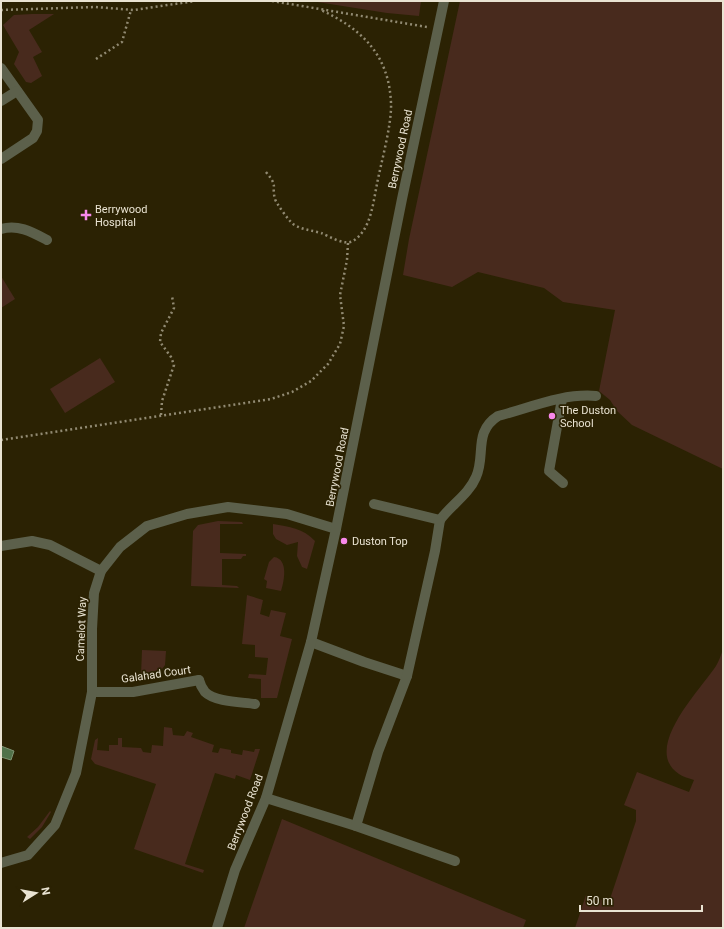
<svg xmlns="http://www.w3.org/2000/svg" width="724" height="929" font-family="Roboto,sans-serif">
<rect width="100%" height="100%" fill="#2b2203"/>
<g fill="#482a1d">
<path d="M311 1H421L419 16 387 13Z"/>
<path d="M460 1H723V469L632 425 617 411 610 400 599 391 615 310 563 302 544 288 478 272 452 287 403 275 409 239Z"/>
<path d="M32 14H54L29 30 42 52 33 57 42 76 31 83 26 82 14 64 19 52 3 25 14 15Z"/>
<path d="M1 276 15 299 1 308Z"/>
<path d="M100 358 115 382 65 413 50 389Z"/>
<path d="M218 521 242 522 243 524H220V553L246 554V556H243L241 559H222V585L237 586 239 588 191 586 193 531 198 525Z"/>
<path d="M273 524C289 527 303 528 315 541L307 569 302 567 297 556 298 542 287 545 276 539 273 534Z"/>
<path d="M274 557C289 559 284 582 281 591L266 588 267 581 264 579 269 562Z"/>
<path d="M247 595 263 600 260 614 269 617 271 610 286 613 280 636 292 639 277 698H261V679L248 678 249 674 266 675 268 658 255 657V645L242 644Z"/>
<path d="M723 649V928H575L586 895 609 902 636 821V810L624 805 637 772 689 792 694 780C689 778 683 777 679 774 641 749 701 689 716 666 719 661 721 655 723 649Z"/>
<path d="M142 650 166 651 165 665 162 669 141 675Z"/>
<path d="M164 727 172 728 173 735 184 736 187 731 193 733 191 737 214 745 212 752 218 753 220 748 231 750V753L242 755 243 750 254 752 255 749H260L250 780 236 775 235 779 215 773 185 864 204 870 203 873 134 849 156 784 95 764 91 759 95 740 98 738 97 750 109 751V745H118V738H122V747L141 748 143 752 151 753 152 745 163 746Z"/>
<path d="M50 811 51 812 42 827 30 839 27 837 38 827Z"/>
<path d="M282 819 526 920 523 928H244Z"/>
</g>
<path fill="#51724a" stroke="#7f9473" d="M1 746 14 751 11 760 1 757Z"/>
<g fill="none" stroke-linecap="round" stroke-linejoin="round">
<g stroke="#918a72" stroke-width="2.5" stroke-dasharray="2 3" stroke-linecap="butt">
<path d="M272 1 427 27"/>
<path d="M1 10 95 7 134 10 195 1"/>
<path d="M96 59 122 42 131 10"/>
<path d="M266 172C279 188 271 184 275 199 276 203 289 221 293 224 302 230 311 230 321 233 329 236 344 246 353 241 371 230 373 203 377 184 381 163 392 124 391 103 389 55 362 29 321 10"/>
<path d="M161 415 162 401 174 365 171 357 160 342 161 333 174 308 172 296"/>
<path d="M1 440 271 399 292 392 311 381 328 364 340 344 344 326 340 295 347 260 348 243"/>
</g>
<g stroke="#5c604b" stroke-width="10">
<path d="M1 68 38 120 37 131 33 138 1 159"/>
<path d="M1 101 17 91"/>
<path d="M1 229C18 224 32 232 47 240"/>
<path d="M562 399 549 471 563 483"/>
<path d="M440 520C451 505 469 494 476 477 486 455 473 432 498 416 529 408 563 393 596 396"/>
<path d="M311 642 364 662 407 676"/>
<path d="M199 680C200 684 202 688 205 692 215 702 241 702 255 704"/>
<path d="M266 798 356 826 455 861"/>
<path d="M356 826 378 752 407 676 435 551 440 520 374 504"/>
</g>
<g stroke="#5c604b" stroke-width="10">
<path d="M1 546 32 541 50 545 101 571"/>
<path d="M92 692H133L199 680"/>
<path d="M1 863 28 855 55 825 76 773 92 692V629L94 593 101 571 120 547 147 526 187 514 228 507 287 514 336 529"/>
</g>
<path stroke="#5c604b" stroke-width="10" d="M217 928 235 870 266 798 311 642 336 529 402 199 444 1"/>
</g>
<g fill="#f888eb" stroke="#2b2203" stroke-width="1.5">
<path d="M84 209h4v4h4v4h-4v4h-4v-4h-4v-4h4z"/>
<circle cx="552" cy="416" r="4"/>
<circle cx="344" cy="541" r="4"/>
</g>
<g text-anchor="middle" stroke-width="3.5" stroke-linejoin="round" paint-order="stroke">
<g font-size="11" fill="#e9e3d2" stroke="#2b2203">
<text transform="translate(400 149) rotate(-78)" y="4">Berrywood Road</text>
<text transform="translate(337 467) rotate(-79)" y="4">Berrywood Road</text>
<text transform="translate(81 629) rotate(-88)" y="4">Camelot Way</text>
<text transform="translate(156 674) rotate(-8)" y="4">Galahad Court</text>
<text transform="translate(245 812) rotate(-69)" y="4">Berrywood Road</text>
</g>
<g font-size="11" fill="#e9e3d2" stroke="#2b2203" text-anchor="start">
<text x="95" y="213">Berrywood<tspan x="95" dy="13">Hospital</tspan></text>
<text x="560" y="414">The Duston<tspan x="560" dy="13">School</tspan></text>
<text x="352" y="545">Duston Top</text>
</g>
</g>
<rect width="724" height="929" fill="none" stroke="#e9e3d2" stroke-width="4"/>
<g transform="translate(36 893) rotate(79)" stroke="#2b2203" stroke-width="3" paint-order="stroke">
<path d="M0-3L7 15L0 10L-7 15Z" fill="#e9e3d2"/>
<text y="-6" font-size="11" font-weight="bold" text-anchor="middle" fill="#e9e3d2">N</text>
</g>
<path d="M580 905v6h122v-6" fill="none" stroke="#e9e3d2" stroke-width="2"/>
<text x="586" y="905" font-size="12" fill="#e9e3d2" stroke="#2b2203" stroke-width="3" paint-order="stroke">50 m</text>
</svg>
